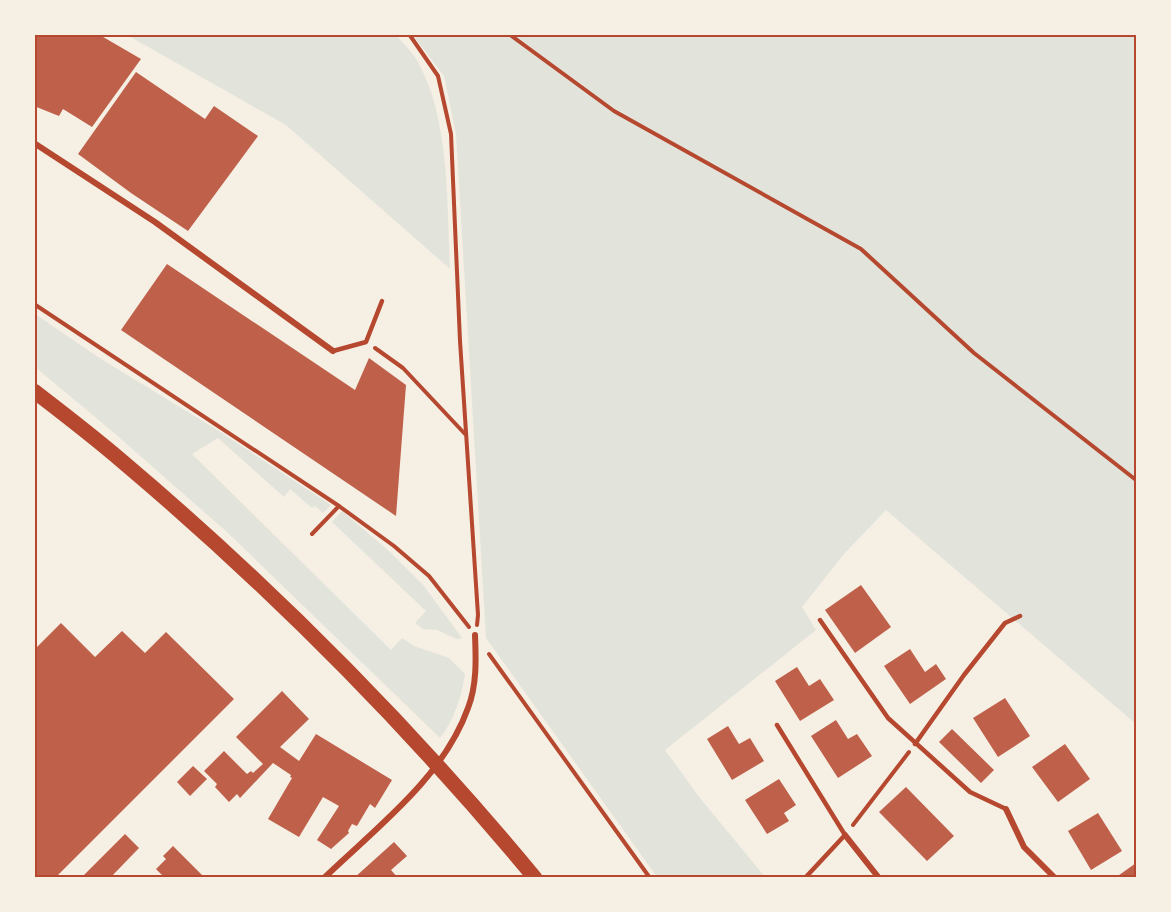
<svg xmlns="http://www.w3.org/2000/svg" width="1171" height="912" font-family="Poppins,sans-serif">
<rect width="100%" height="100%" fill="#f6efe4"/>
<g fill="#e2e4dc">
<path d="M127 35H396C404 44 414 54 419 64 450 122 447 204 450 269L286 125Z"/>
<path d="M413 35H1136V724L886 510 844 554 802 607 816 630 665 750 700 798 765 877H657L486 638 456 134 444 76Z"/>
<path d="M35 314 98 357 219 431 331 505 323 513 315 506 312 508 290 489 284 497 218 438 192 454 391 650 402 638 414 646 449 658 465 674C462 695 454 721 440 738L228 533 113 432 35 367Z"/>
<path d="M342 511 390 552 424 586 462 638 457 639 437 630 423 629 415 623 426 611 332 522Z"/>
</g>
<g fill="#bf614a">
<path d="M34 34H98L141 59 92 127 63 109 59 116 34 106Z"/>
<path d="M136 72 205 119 214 106 258 136 188 231 131 193 78 154Z"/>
<path d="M167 264 355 390 369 358 406 385 396 516 121 330Z"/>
<path d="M861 585 891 627 855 653 825 610Z"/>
<path d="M61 623 95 657 122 631 145 653 166 632 234 699 55 878H34V650Z"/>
<path d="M910 649 925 672 936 664 946 679 910 704 884 666Z"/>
<path d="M797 667 809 686 820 679 834 700 800 721 775 681Z"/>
<path d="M282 691 309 719 280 747 299 761 316 734 392 780 375 808 370 804 357 826 352 824 348 831 349 833 331 849 317 840 339 806 323 797 299 837 268 819 292 778 290 777 291 775 273 763 240 798 237 794 229 802 215 787 217 784 204 771 224 751 247 774 251 771 253 773 263 764 236 737Z"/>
<path d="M1005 698 1030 736 998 757 973 718Z"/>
<path d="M836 720 848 739 857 734 872 756 838 778 811 736Z"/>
<path d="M728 726 739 744 750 738 764 761 732 780 707 739Z"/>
<path d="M952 729 994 770 981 783 939 742Z"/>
<path d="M1065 744 1090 779 1058 802 1032 767Z"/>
<path d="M193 766 207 779 190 796 177 782Z"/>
<path d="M779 779 796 805 784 813 789 821 767 834 745 800Z"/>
<path d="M906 787 954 836 927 861 879 812Z"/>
<path d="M1098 813 1122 851 1091 870 1068 831Z"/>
<path d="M125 834 139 848 110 878H81Z"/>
<path d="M394 842 407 856 391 870 398 878H354Z"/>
<path d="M173 846 205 878H165L156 869 166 859 163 856Z"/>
<path d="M1136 863V878H1115Z"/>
</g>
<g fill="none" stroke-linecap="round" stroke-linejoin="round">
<g stroke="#b5482f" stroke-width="4">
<path d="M409 34 438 76 451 134 460 341 478 615 477 625"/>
<path d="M509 34 614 111 861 249 974 353 1136 480"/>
<path d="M34 304 339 506 394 546 429 576 469 627"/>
<path d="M375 348 403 368 465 434"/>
<path d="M312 534 339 506"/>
<path d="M489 654 650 878"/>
<path d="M853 825 909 752"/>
</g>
<g stroke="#b5482f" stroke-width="4.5">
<path d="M333 351 366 342 382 301"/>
<path d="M820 620 888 718 970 792 1006 809"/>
<path d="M777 725 845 835 805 878"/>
<path d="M915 744 964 675 1005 623 1020 616"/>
</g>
<g stroke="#b5482f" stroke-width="6">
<path d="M34 143 155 222 333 351"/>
<path d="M1006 809 1024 847 1055 878"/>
<path d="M845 835 879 878"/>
<path d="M324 878C377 827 443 778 468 708 477 685 476 659 475 635"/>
</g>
<path stroke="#b5482f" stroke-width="15" d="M34 391C64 414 94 437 123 462 272 588 410 727 535 878"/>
</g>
<rect width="1171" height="912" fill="none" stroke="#f6efe4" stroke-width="72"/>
<rect x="36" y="36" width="1099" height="840" fill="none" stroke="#b5482f" stroke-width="2"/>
</svg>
